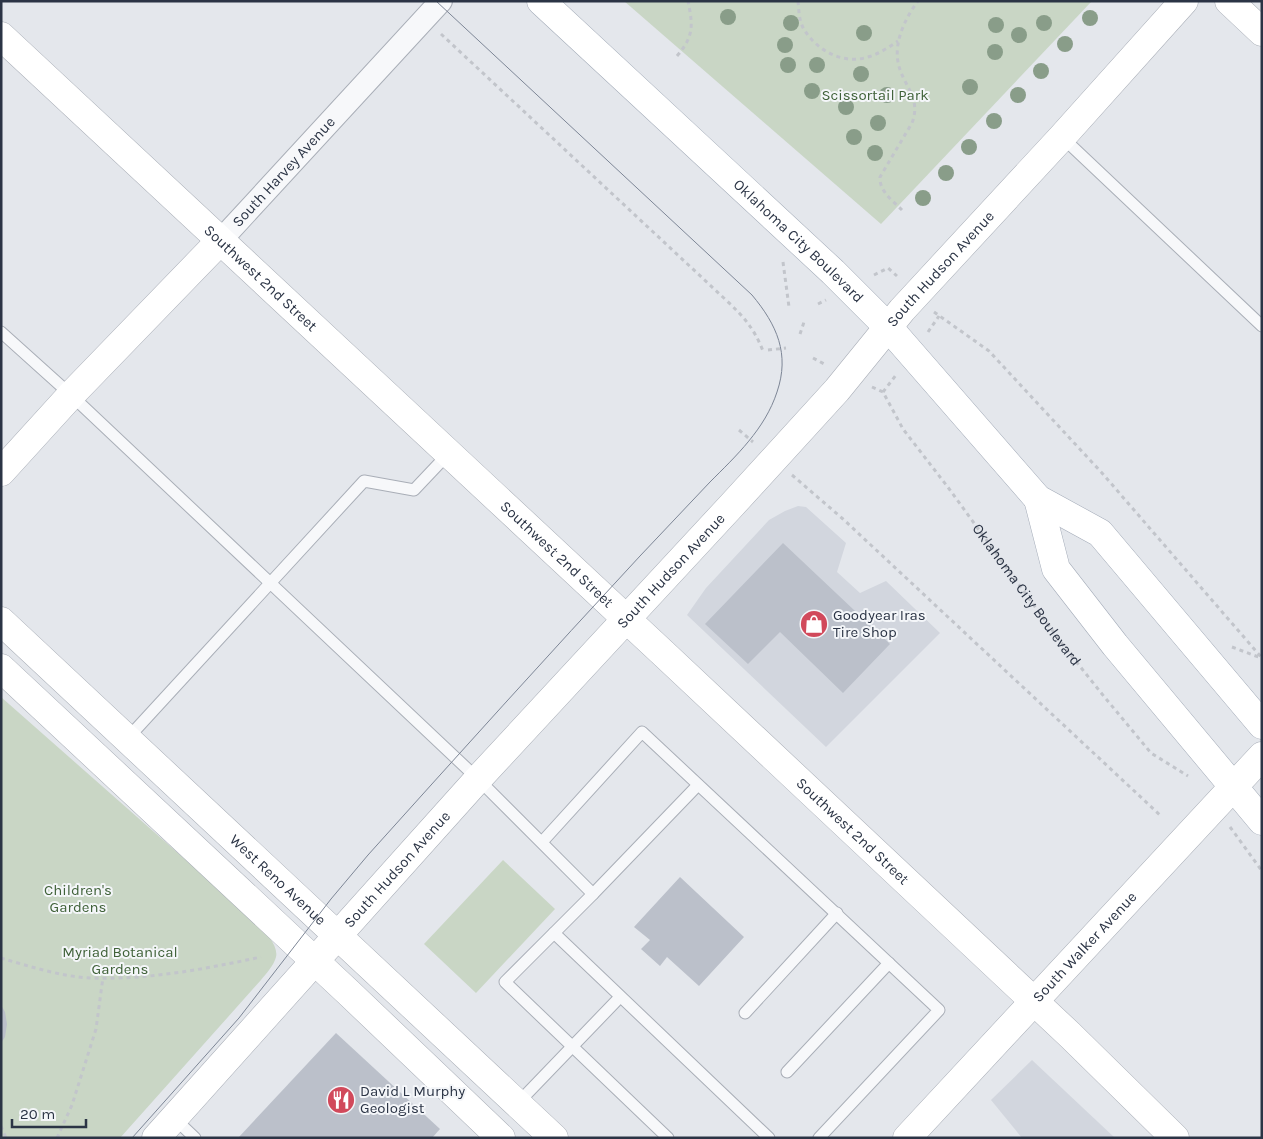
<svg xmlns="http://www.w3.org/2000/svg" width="1263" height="1139" font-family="Karla,sans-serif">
<rect width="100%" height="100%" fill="#e4e7ec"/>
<g fill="#d2d6de">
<path d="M798 506 806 507 846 543 837 572 860 593 886 581 940 633 826 747 687 615 706 588 769 520 785 511Z"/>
<path d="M1032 1060 1115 1138H1022L991 1100Z"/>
</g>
<g fill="#c9d6c5">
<path d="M624 1H1092L881 224Z"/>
<path d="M1 697 238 906C249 917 280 940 276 957 274 965 266 974 261 980L120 1138H1Z"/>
<path d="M503 860 555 909 476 993 424 944Z"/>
</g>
<g fill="#bbc0ca">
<path d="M783 543 890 644 843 693 780 632 748 664 705 624Z"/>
<path d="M680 877 744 937 699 986 667 957 660 966 641 949 650 940 634 927Z"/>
<path d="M1 1005 5 1012 7 1024 5 1037 1 1043Z"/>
<path d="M336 1033 440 1129 432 1138H238Z"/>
</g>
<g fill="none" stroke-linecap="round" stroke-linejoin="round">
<defs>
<g id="lane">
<path d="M1062 137 1262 326"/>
<path d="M1 332 71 395 478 779 593 894 554 933 769 1138"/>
<path d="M127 739 364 481 414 490 449 453"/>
<path d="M542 842 642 732 939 1010 819 1138"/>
<path d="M593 894 698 785"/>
<path d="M554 933 505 982 668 1138"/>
<path d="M745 1013 837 913"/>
<path d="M787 1072 889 963"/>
<path d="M517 1104 620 997"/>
<path d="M174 1118 195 1138"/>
</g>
<g id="street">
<path id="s2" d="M220 241 441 1"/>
</g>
<g id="secondary">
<path d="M1229 1 1262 32"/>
<path id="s3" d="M1 36 664 654 1070 1035 1175 1138"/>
<path d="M1 472 71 395 220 241"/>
<path id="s4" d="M1 621 554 1138"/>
<path d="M1 668 349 993 501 1138"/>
<path id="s5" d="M156 1138 478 779 732 505 837 390 902 310 1062 137 1184 1"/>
<path id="s6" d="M907 1138 1262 756"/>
</g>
<g id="primary">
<path id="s7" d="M541 1 833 272 889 328 1038 499 1100 533 1262 725"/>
<path d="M1038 499 1056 569 1115 645 1262 821"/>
</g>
</defs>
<use href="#lane" stroke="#a9aeb7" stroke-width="13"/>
<use href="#street" stroke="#a9aeb7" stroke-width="24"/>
<use href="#secondary" stroke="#a9aeb7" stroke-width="29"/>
<use href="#primary" stroke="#a3abb8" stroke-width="29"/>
<g stroke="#c2c5cb" stroke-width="3" stroke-dasharray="4 4" stroke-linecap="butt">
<path d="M798 1C799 12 799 22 805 31 818 51 844 65 868 57 879 54 889 47 898 41"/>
<path d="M441 34 726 300C743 316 754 328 763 351"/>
<path d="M677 56C694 36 693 26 688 1"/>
<path d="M902 210C893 201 879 191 880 177L912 123C922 97 902 85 898 62 894 41 906 17 918 1"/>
<path d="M783 262 789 307"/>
<path d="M874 275 888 268 897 276"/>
<path d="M818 304 826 300"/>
<path d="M934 312 989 351 1102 473 1262 658"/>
<path d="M928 332 939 316"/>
<path d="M800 334 804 322"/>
<path d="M768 350 786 348"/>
<path d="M813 358 826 365"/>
<path id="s1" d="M872 387 883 392 903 429 947 486 1063 645 1102 694 1151 753 1188 776"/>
<path d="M883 392 896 375"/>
<path d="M739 430 753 442"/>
<path d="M792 475 843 519 1161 816"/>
<path d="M1232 647 1261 658"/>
<path d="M1230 827 1262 871"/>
<path d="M1 958C28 966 63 977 91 978 148 980 205 969 261 957"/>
<path d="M1 1126 6 1138"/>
<path d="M57 1138 72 1105 96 1029 103 977"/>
</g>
<use href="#lane" stroke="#f7f8fa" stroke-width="11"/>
<use href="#street" stroke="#f7f8fa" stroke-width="22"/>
<use href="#secondary" stroke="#fff" stroke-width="28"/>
<use href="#primary" stroke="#fff" stroke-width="28"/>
<path stroke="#7d8696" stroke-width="1" d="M132 1138 239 1018 331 899 368 855C458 755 548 655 640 556 663 531 687 507 710 482 736 456 765 429 777 392 790 354 777 325 752 295L436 1"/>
</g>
<g fill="#899d89">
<circle cx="728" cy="17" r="8"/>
<circle cx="1090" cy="18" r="8"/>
<circle cx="791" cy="23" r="8"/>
<circle cx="1044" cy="23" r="8"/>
<circle cx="996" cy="25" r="8"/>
<circle cx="864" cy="33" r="8"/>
<circle cx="1019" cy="35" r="8"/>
<circle cx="1065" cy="44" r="8"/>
<circle cx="785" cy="45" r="8"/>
<circle cx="995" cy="52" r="8"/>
<circle cx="788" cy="65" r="8"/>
<circle cx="817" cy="65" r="8"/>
<circle cx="1041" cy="71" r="8"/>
<circle cx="861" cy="74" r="8"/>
<circle cx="970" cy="87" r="8"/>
<circle cx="812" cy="91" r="8"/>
<circle cx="887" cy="95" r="8"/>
<circle cx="1018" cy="95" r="8"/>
<circle cx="846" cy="107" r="8"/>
<circle cx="994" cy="121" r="8"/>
<circle cx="878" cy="123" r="8"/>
<circle cx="854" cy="137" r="8"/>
<circle cx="969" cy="147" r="8"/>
<circle cx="875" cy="153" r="8"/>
<circle cx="946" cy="173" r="8"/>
<circle cx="923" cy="198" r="8"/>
</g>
<defs>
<symbol id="shop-disc" viewBox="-11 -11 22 22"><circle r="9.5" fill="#d1495b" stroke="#f4f6f9"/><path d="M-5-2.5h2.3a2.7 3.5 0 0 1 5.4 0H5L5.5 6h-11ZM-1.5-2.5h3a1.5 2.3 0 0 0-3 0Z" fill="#fff"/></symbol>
<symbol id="restaurant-disc" viewBox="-11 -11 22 22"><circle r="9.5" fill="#d1495b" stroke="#f4f6f9"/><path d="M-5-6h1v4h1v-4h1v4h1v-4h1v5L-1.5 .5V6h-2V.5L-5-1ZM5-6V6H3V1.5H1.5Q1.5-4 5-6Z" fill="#fff"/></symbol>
</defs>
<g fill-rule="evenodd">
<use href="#shop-disc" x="798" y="608" width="32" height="32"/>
<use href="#restaurant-disc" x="325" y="1084" width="32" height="32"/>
</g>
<g text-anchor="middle" stroke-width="4" stroke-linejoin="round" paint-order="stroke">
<g font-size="15" fill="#3f6138" stroke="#f4f6f9">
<text x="875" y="100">Scissortail Park</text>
<text x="78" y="895">Children's<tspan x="78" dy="17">Gardens</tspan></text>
<text x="120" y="957">Myriad Botanical<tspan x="120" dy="17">Gardens</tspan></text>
</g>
<g font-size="15" fill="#2b3445" stroke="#f4f6f9">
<text dy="5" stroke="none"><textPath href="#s2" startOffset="94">South Harvey Avenue</textPath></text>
<text dy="5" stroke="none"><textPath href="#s7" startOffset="352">Oklahoma City Boulevard</textPath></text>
<text dy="5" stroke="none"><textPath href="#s5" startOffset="1171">South Hudson Avenue</textPath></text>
<text dy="5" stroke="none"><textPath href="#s3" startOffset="355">Southwest 2nd Street</textPath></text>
<text dy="5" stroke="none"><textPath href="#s3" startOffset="760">Southwest 2nd Street</textPath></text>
<text dy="5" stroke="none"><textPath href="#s5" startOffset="766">South Hudson Avenue</textPath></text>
<text dy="5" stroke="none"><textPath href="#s1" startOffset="261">Oklahoma City Boulevard</textPath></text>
<text dy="5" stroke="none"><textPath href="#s3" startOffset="1165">Southwest 2nd Street</textPath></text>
<text dy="5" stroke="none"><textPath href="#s5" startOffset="361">South Hudson Avenue</textPath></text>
<text dy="5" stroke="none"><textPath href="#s4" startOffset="379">West Reno Avenue</textPath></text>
<text dy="5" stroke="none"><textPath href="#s6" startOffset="261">South Walker Avenue</textPath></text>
</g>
<g font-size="15" fill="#2b3445" stroke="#f4f6f9" text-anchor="start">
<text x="833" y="620">Goodyear Iras<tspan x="833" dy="17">Tire Shop</tspan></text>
<text x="360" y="1096">David L Murphy<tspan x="360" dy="17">Geologist</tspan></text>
</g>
</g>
<rect width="1263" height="1139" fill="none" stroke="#2b3445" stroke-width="5"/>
<path d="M12 1119v8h74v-8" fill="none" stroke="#2b3445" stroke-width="2.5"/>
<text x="20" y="1119" font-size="15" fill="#2b3445" stroke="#f4f6f9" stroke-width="4" paint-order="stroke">20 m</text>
</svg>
